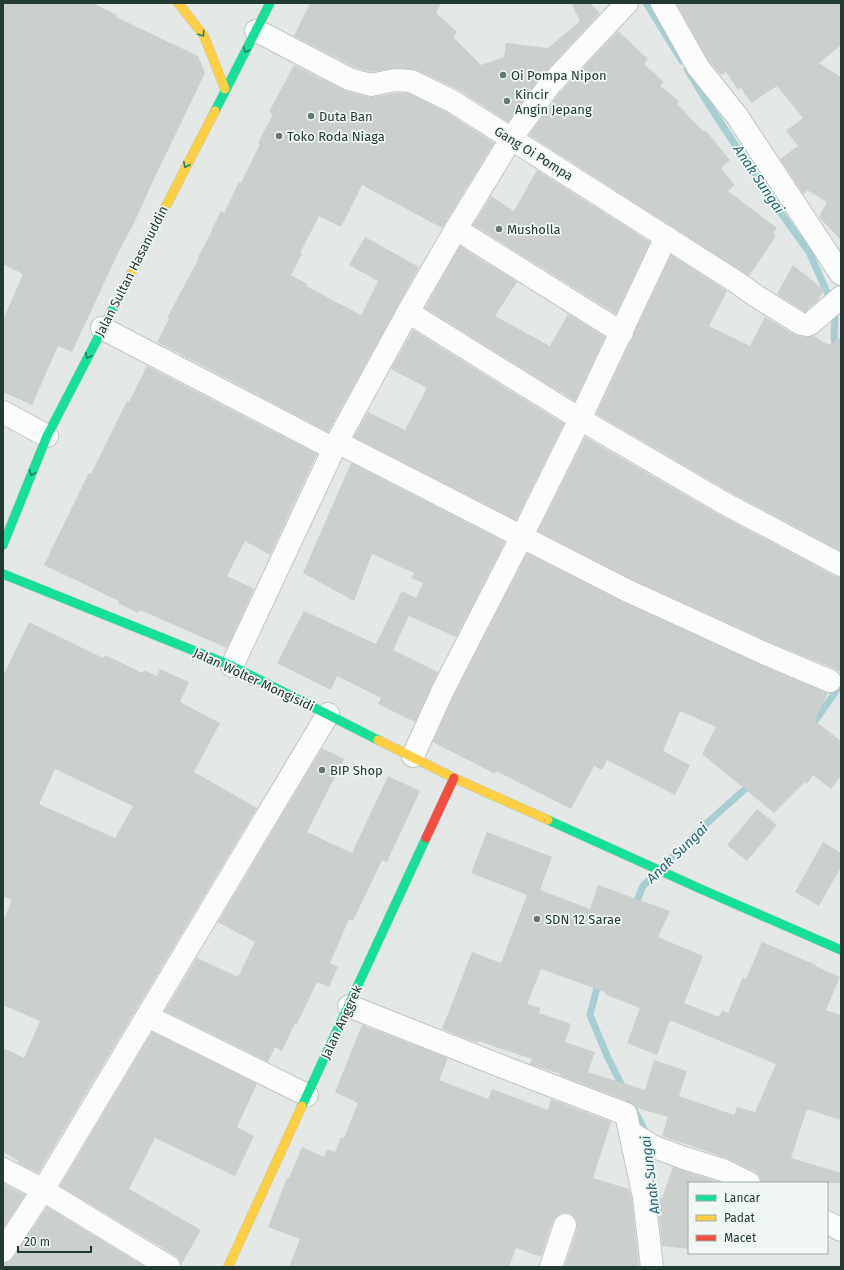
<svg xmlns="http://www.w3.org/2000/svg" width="844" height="1270" font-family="'Fira Sans',sans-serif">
<rect width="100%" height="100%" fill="#e3e8e6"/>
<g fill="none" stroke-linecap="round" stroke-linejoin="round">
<g stroke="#a8cdd3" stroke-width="7">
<path d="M646 3 682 61"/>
<path d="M687 69 707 102 775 205 809 252 835 310 834 338 841 366"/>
<path d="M810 728 841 684"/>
<path d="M634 908 643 886 708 822 752 783"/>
<path d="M599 980 590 1015 608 1058 647 1135"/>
<path d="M648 1148 651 1183"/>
</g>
</g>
<g fill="#cbcfcd" fill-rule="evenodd">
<path d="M3 3H93L117 15 116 17 198 56 205 73 153 181 134 223 119 251 72 352 58 346 32 405 3 392V320L23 274 3 264Z"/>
<path d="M310 3H441L436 13 457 32 453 37 481 65 504 57 506 43 548 48 580 21 571 3H590L600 13 539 79 508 122 459 90 416 70 396 68 371 72 354 67 294 36Z"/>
<path d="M676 3H841V45L819 63 841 77V240L819 217 827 202 807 190 804 195 780 159 798 146 786 131 803 118 777 86 751 103 741 88 738 90 726 72 721 75 708 60Z"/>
<path d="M618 31 648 59 644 64 664 82 660 86 679 101 677 104 704 132 706 131 730 160 721 168 735 185 728 191 777 228 773 233 776 236 749 276 529 135 558 95Z"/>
<path d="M294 65 343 90 368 97H374L396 93H408L446 112 494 143 442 228 362 185 341 227 319 216 300 253 302 254 291 275 307 284 306 286 361 315 378 281 349 265 365 237 419 267 328 432 157 342 169 319 167 318 199 258 198 257 212 231H211L221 211 224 213 239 182 241 183 260 144 258 143 273 114 269 112Z"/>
<path d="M537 170 650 242 616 314 473 225 491 196 514 211Z"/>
<path d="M460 246 517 282 495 316 550 346 568 314 605 337 575 401 425 308Z"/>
<path d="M671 255 727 291 709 326 750 346 765 317 795 335 805 337 814 336 829 345 841 337V551L728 491 596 414 630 342 633 339 634 333Z"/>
<path d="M793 265 824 290 818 300 805 312 777 294Z"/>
<path d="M413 330 564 424 516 520 354 437 368 412 405 430 427 388 391 369Z"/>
<path d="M147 366 317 454 270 555 245 541 227 576 254 589 227 648 140 610 138 613 118 603 119 601 44 565 78 495 89 473 91 474 127 401 129 402Z"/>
<path d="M585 437 716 513 835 576 841 577V668L839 672 835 669 771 643 631 579 538 531Z"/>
<path d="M351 463 505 542 456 637 409 616 393 650 438 672 415 722 378 704 381 698 337 676 331 690 277 663 304 611 376 644 402 591 416 598 423 583 411 578 414 573 372 554 354 601 303 573Z"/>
<path d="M527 553 621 601 761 665 828 693 815 721 841 741V776L831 789 813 775 807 784 805 782 774 813 702 754 716 727 680 711 663 751 690 765 675 795 607 760 602 770 594 766 571 809 496 771 495 774 433 742 454 695Z"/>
<path d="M29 622 103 658 105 655 142 673 144 670 157 676 160 669 189 682 180 702 220 723 194 772 257 808 38 1173 18 1163 19 1161 3 1152V1048L24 1058 40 1021 3 1005V921L12 900 3 896V676ZM55 769 133 806 115 838 39 804Z"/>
<path d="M322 748 344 759 307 832 352 853 388 776 420 791 387 862 382 860 353 921 349 919 330 963 338 967 329 987 317 982 297 1024 295 1023 282 1051 275 1047 268 1062 165 1011 197 958 238 977 255 942 218 922Z"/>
<path d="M757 809 777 825 747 861 727 845Z"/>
<path d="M487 832 552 857 540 890 590 909 598 885 670 911 658 937 703 956 684 1003 719 1017 722 1010 728 1013 743 977 746 979 762 942 816 965 815 966 840 977 826 1010 841 1015V1120L807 1109 791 1158 841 1173V1183H761L760 1176 755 1172 729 1159 662 1136 668 1117 637 1108 630 1102 559 1075 560 1074 530 1064 532 1059 478 1041 477 1043 442 1029 472 952 501 963 527 895 471 873ZM541 969 605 992 604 994 640 1008 627 1043 657 1055 670 1020 776 1064 755 1112 737 1107 734 1115 679 1096 687 1071 654 1060 645 1090 588 1072 595 1052 565 1042 571 1024 539 1013 540 1008 527 1004Z"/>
<path d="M823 842 841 853V867L819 906 795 892Z"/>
<path d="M362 1025 448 1058 439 1080 488 1099 492 1089 548 1110 551 1099 611 1122 593 1178 629 1189 632 1199 639 1267H570L565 1265 577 1229V1223L574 1216 569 1213H563L557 1215 553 1221 541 1257 516 1248 509 1267H289L300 1239 268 1227 287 1178H289L302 1147 324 1157 327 1149 335 1152 341 1137 344 1138 358 1103 335 1092Z"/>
<path d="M152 1032 257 1084 237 1127 254 1136 235 1176 155 1138 129 1189 201 1230 181 1265 180 1261 176 1256 60 1186Z"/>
<path d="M673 1167 721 1183H689V1249L662 1246 657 1197 662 1198Z"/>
<path d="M4 1184 25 1195 3 1228V1185Z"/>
<path d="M47 1207 145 1267H3V1263L9 1262 13 1258Z"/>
</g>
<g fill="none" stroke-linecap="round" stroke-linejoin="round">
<defs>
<g id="street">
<path d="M662 3 698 67 737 116 841 274"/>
<path d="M256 31 267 36 349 79 371 85 395 80 411 81 452 101 738 283 756 296 801 324 807 325 810 324 841 297"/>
<path d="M456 229 622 333"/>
<path d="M408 312 580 419 722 502 841 565"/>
<path d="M102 328 334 449"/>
<path d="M3 412 47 436"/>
<path d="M337 442 626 590 766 654 830 681"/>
<path d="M232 666 337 442 408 312 456 229 511 139 548 87 627 3"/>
<path d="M413 756 443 690 522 536 580 419 666 237"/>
<path d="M349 1006 511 1070 626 1114 644 1197 652 1267"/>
<path d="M147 1016 307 1095"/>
<path d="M630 1132 652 1146 684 1158 723 1170 749 1183"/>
<path d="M3 1169 43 1190 169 1267"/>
<path d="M827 1222 841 1230"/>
<path d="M3 1251 43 1190 328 714"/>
<path d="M551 1267 565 1225"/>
</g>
<g id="fast">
<path d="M215 111 270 3"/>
<path d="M3 545 47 436 116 303"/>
<path d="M3 574 232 666 378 740"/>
<path d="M548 820 703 890 841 950"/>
<path d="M302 1106 426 838"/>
</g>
<g id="slow">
<path d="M178 3 204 36 225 89"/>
<path d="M116 303 215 111"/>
<path d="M378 740 454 778 548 820"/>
<path d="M228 1267 302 1106"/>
</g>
<path id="jam" d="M426 838 454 778"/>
</defs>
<use href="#street" stroke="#c0c5c3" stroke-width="24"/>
<use href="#fast" stroke="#c0c6c3" stroke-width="10"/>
<use href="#slow" stroke="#c0c6c3" stroke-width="10"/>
<use href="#jam" stroke="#c0c6c3" stroke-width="10"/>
<use href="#street" stroke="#fbfcfb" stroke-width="22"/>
<use href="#fast" stroke="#16e098" stroke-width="9"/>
<use href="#slow" stroke="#ffcf43" stroke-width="9"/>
<use href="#jam" stroke="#f24e42" stroke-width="9"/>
</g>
<defs><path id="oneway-chevron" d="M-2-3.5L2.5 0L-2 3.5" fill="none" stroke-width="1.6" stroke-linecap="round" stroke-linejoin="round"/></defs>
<g stroke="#1d8460">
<use href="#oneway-chevron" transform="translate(202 34) rotate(56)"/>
<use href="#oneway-chevron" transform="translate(246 50) rotate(118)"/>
<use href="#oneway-chevron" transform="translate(186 165) rotate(117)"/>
<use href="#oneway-chevron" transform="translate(88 356) rotate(117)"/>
<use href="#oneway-chevron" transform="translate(32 473) rotate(112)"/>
</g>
<g fill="#667672" stroke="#f1f7f4" stroke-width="1.5">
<circle cx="503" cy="75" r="4"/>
<circle cx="507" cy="101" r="4"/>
<circle cx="311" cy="116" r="4"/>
<circle cx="279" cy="136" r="4"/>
<circle cx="499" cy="229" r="4"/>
<circle cx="322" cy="770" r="4"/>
<circle cx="537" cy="919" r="4"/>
</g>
<g text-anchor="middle" stroke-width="3.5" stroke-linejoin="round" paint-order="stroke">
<g font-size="13" fill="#233933" stroke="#f1f7f4" text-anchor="start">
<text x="511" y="80">Oi Pompa Nipon</text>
<text x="515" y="99">Kincir<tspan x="515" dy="15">Angin Jepang</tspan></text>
<text x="319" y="121">Duta Ban</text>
<text x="287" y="141">Toko Roda Niaga</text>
<text x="507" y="234">Musholla</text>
<text x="330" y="775">BIP Shop</text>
<text x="545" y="924">SDN 12 Sarae</text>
</g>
<g font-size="13" fill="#233933" stroke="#f1f7f4">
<text transform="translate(534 153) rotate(32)" y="5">Gang Oi Pompa</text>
<text transform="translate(131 271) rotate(-63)" y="5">Jalan Sultan Hasanuddin</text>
<text transform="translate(254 679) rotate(25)" y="5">Jalan Wolter Mongisidi</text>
<text transform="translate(341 1022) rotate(-65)" y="5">Jalan Anggrek</text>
</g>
<g font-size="14" font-style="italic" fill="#236470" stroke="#f1f7f4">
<text transform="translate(759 179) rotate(56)" y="5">Anak Sungai</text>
<text transform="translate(677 853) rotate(-44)" y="5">Anak Sungai</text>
<text transform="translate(650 1175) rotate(-97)" y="5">Anak Sungai</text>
</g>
</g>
<rect width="844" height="1270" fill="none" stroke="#233933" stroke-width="8"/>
<rect x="688" y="1182" width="140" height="72" fill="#f1f7f4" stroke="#9faba7"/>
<rect x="696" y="1195" width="20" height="6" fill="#16e098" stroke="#9faba7"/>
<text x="724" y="1202" font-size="12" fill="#233933">Lancar</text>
<rect x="696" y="1215" width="20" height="6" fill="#ffcf43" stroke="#9faba7"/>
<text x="724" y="1222" font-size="12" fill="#233933">Padat</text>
<rect x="696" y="1235" width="20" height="6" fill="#f24e42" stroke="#9faba7"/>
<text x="724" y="1242" font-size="12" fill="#233933">Macet</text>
<path d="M18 1246v6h73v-6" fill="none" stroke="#233933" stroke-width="2"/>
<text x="24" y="1246" font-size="12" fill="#233933" stroke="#f1f7f4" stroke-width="3" paint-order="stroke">20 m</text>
</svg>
